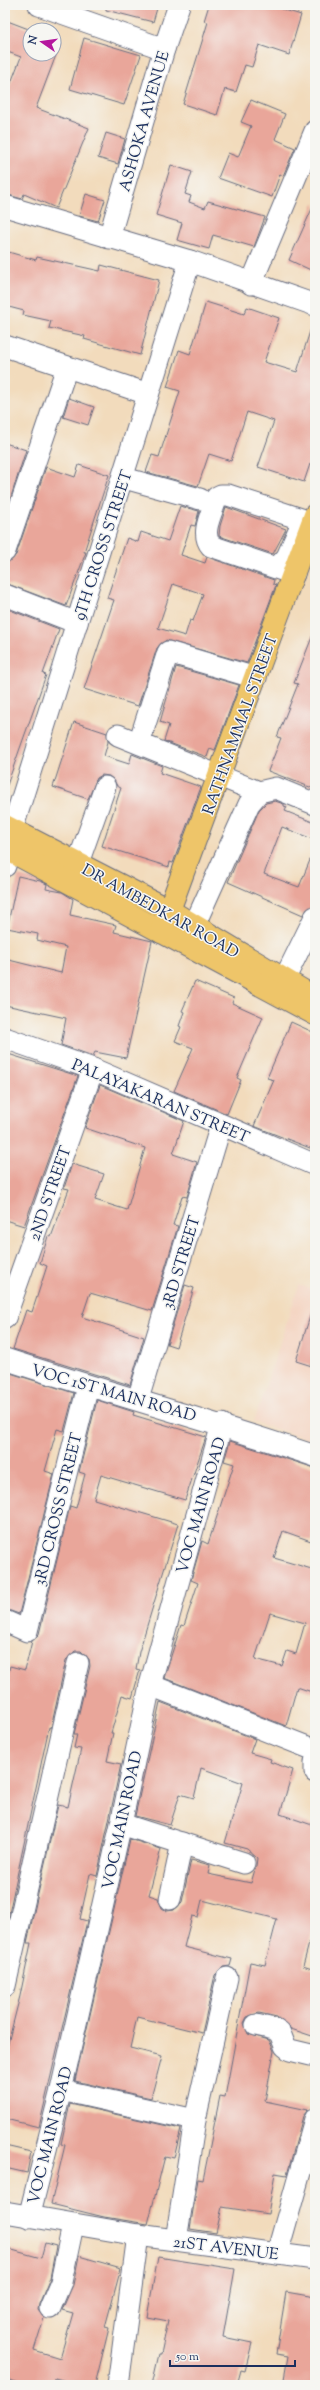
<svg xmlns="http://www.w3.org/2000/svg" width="320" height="2390" font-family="'Sorts Mill Goudy',serif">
<rect width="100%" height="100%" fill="#f6f6f2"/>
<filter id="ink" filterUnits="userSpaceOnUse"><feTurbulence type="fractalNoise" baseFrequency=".025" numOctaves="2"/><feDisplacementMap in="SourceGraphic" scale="8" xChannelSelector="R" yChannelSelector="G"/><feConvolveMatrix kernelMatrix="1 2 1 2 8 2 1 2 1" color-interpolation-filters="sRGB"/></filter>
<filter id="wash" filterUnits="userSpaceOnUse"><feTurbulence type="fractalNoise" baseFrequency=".012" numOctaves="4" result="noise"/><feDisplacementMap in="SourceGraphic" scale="16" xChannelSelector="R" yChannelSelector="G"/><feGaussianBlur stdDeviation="0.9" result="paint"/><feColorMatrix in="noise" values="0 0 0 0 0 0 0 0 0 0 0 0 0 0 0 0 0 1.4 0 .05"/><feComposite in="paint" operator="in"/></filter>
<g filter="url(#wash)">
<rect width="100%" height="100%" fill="#f2dbbc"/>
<path fill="#f4d3c0" d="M299 1285 315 1290V1441L254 1422Z"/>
<g id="blocks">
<g fill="#e9a69a" fill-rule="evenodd">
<path d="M106 5H158L153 22 106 10Z"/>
<path d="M209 5H269L301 15 289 55 259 45 252 67 245 65 236 92 225 89 217 115 183 104 208 22 204 21Z"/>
<path d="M5 20 31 30 30 54H54V39L61 42 36 108 89 128 56 208 24 194 22 199 5 194V98L21 57 5 51Z"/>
<path d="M84 38 141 55 124 105 70 89Z"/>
<path d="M251 100 285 114 275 139 295 148 283 176 280 174 272 197 218 178 228 153 238 157 251 126 241 122Z"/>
<path d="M106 133 125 139 118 164 98 158Z"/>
<path d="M171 165 192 172 185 194 191 196 189 202 205 208 208 201 265 217 254 247 213 235 209 249 177 240 182 223 156 215Z"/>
<path d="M86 194 105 200 98 221 79 216Z"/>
<path d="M315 202V272L289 260Z"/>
<path d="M5 251 36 260 37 257 100 271 101 265 159 280 140 355 84 339 85 336 49 328 51 321 23 315 24 311 5 306Z"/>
<path d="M206 302 244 314 247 307 279 318 264 362 297 372 312 325H315V466L310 464 304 482 258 467 274 421 247 412 231 461 209 454 198 486 146 472 152 455 159 457 180 391 167 387 179 350 190 354Z"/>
<path d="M69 398 94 407 88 425 63 417Z"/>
<path d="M5 443 26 450 9 503 5 501Z"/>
<path d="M79 465 109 475 84 552H86L66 606 5 583V572L8 562 16 555 46 467 75 477Z"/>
<path d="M180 506 199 511 195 526 191 525 181 555 205 563 207 557 274 580 273 584 276 585 247 663 166 640 157 648 138 706 84 689 114 600 107 598 127 538 138 542 141 532 168 541ZM173 584 203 594 193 621 190 620 185 636 158 628Z"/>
<path d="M226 507 286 529 273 554 219 536 220 526Z"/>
<path d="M5 608 59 629 43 674 46 675 7 785H5Z"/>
<path d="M314 632H315V789L268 771 281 738 277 737 298 684 294 683Z"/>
<path d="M176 667 239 685 215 750 210 748 207 757 164 741 169 725 160 722Z"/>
<path d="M74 722 107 733 108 742 104 756 129 764 132 754 162 766 160 773 201 787 173 863 170 862 169 867 102 846 121 788 117 786 114 780 109 776 102 775 97 778 88 799 53 787Z"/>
<path d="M275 801 284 804V806L287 807 285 811 315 823V840L282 827 264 874 299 887 315 848V899L312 906 303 915 228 882 259 810 266 803Z"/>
<path d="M18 876 40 881 47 884 46 889 62 892 73 899 70 915 116 925 114 932 152 941 126 1058 95 1052 93 1056 61 1045 66 1018 5 1005V959L61 973 66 947 37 940 38 934 7 928Z"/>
<path d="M195 981 234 998 232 1003 263 1017 237 1078 241 1080 227 1114 174 1091 193 1048 175 1041 181 1027 179 1026 184 1012 182 1011Z"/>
<path d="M291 1022 315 1033V1150L254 1126 274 1080 267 1078Z"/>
<path d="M5 1053 78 1076 24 1226 5 1220Z"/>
<path d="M100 1085 184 1121 173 1154 197 1162 187 1197 182 1196 173 1225 178 1226 152 1311 90 1293 82 1317 144 1337 130 1385 13 1349 26 1310 32 1312 47 1266 40 1263 48 1236 51 1237 69 1189 64 1188 72 1164 104 1174 95 1200 127 1210 145 1148 85 1128Z"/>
<path d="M185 1285 194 1288 176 1347 167 1344Z"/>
<path d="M312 1310 315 1311V1367L296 1361Z"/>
<path d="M7 1372 74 1393 64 1431 57 1429 45 1471 54 1474 19 1614 5 1609V1380Z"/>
<path d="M97 1400 134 1412 133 1415 206 1437 185 1500 101 1475 94 1499 178 1524 139 1652 136 1669 140 1670 132 1698 122 1695 111 1733H113L107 1761 121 1764 97 1876 90 1874 80 1919 87 1921 39 2127 5 2119V2055L20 1996 31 1943H27L58 1805 68 1807 81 1749 74 1748 77 1734H74L90 1666 89 1659 81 1651H75L66 1660 51 1728 49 1727 5 1932V1686L10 1666 25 1670 32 1641 39 1634 70 1506 76 1508 85 1474 79 1472Z"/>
<path d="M230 1441 315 1468V1529L311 1541 283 1531 274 1558 315 1570V1693L297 1687 286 1726 164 1678 181 1625 184 1626 198 1583 191 1580 202 1541 208 1544 234 1464 224 1461ZM270 1613 305 1623 296 1654 287 1651 282 1666 255 1659Z"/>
<path d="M160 1702 255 1739 250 1753 271 1759 270 1762 293 1770 280 1814 315 1826V1933L312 1932 303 1966 315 1970V2037L291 2029 277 2017 259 2013 247 2017 244 2023 248 2034 269 2040 274 2051 265 2101 308 2110 303 2116 287 2175 275 2173 268 2214 222 2207 216 2233 190 2229 198 2179 203 2180 220 2096 225 2097 250 1962 265 1965 277 1919 202 1900 198 1917 192 1916 184 1947 232 1959 230 1966 223 1967 215 1975 202 2033 137 2017 130 2048 162 2056 151 2098 75 2081 130 1839 161 1849 149 1895 158 1898 162 1908 167 1911 174 1910 182 1902 191 1860 210 1865 208 1874 251 1883 256 1866 257 1858 247 1849 225 1843 243 1783 201 1768 194 1798 180 1794 170 1825 135 1816Z"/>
<path d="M70 2104 181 2129 174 2158 165 2156 148 2224 104 2217 51 2204 65 2145 61 2144Z"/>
<path d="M5 2146 31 2152 27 2173 5 2168Z"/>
<path d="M45 2243 56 2246 50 2278 39 2304 38 2310 44 2318 34 2350 60 2358 73 2313 62 2310 73 2285 79 2256 121 2268 105 2327 109 2328 95 2385H80L55 2378 53 2385H25L5 2379V2248L41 2258Z"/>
<path d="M158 2257 235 2269 223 2337 252 2343 245 2371 241 2370 237 2385H152L159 2354H161L168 2321 147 2317Z"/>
<path d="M286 2292 315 2297V2385H283L288 2356 276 2354Z"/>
</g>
</g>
</g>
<g filter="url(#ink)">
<use href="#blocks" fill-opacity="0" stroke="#666b7f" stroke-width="1"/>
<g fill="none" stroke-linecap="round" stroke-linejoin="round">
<defs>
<g id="minor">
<path d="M39 5 164 49"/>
<path d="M5 206 190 261 315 305"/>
<path d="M109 238 164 49 179 5"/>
<path d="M251 284 315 131"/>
<path d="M5 346 148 394"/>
<path d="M124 478 200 499"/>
<path d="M5 551 67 367"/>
<path d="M277 568 287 557 302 523 301 519 228 495H221L217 497C212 513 200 533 211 546L294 574"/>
<path d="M5 595 77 623"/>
<path d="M118 735 259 792"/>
<path d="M139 743 168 652 256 678"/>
<path d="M78 863 105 787"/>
<path d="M5 866 12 830 190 261"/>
<path d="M194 926 249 804 259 792 276 788 315 804"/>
<path d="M284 980 315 917"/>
<path d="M5 1038 93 1069 315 1165"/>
<path d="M5 1318 93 1069"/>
<path d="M5 1359C108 1393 212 1421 315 1456"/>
<path d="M138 1399 221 1125"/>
<path d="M5 1621 27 1631 88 1386"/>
<path d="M150 1685 315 1750"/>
<path d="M315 1762V1772"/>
<path d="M121 1824 244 1863"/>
<path d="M170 1899 182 1843"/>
<path d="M5 1986 78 1663"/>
<path d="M256 2025 274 2029 280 2033 285 2046 290 2050 315 2056"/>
<path d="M61 2090 195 2120 227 1978"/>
<path d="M5 2212 138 2235 315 2259"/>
<path d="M29 2217 61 2090 121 1824 150 1685 222 1424"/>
<path d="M176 2240 195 2120"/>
<path d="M277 2254 315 2119"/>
<path d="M50 2308 61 2282 73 2225"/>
<path d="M118 2385 138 2235"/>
</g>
<g id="major">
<path d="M5 826 170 911 315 998"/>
<path d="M5 848 315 1014"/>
<path d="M161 932 315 515"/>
</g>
</defs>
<use href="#minor" stroke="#666b7f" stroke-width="23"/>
<use href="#major" stroke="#666b7f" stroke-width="24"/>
<use href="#minor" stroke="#fff" stroke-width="21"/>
<use href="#major" stroke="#eec569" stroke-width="22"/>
</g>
</g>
<g text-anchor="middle" stroke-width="3" stroke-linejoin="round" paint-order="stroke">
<g font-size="16" fill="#1b2f5e" stroke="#f6f6f2">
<text transform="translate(143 121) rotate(-74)" y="6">ASHOKA AVENUE</text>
<text transform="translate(102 545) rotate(-72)" y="6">9TH CROSS STREET</text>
<text transform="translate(239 724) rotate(-70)" y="6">RATHNAMMAL STREET</text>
<text transform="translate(161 910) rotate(29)" y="6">DR AMBEDKAR ROAD</text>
<text transform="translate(161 1100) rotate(23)" y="6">PALAYAKARAN STREET</text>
<text transform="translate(49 1193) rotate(-71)" y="6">2ND STREET</text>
<text transform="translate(180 1262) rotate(-73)" y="6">3RD STREET</text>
<text transform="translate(114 1392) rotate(16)" y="6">VOC 1ST MAIN ROAD</text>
<text transform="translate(200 1505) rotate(-74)" y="6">VOC MAIN ROAD</text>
<text transform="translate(57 1509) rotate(-76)" y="6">3RD CROSS STREET</text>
<text transform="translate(121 1820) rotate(-78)" y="6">VOC MAIN ROAD</text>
<text transform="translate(49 2135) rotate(-76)" y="6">VOC MAIN ROAD</text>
<text transform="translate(226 2247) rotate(7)" y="6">21ST AVENUE</text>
</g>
</g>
<rect width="320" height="2390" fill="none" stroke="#f6f6f2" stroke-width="20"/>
<g transform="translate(42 42) rotate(283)"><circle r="19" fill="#f6f6f2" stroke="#9ea6b7"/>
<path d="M0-3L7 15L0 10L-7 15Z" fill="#b5179e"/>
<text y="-6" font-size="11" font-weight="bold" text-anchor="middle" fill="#1b2f5e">N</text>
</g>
<path d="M170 2360v6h125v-6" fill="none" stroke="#1b2f5e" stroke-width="2"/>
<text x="176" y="2360" font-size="12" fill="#1b2f5e" stroke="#f6f6f2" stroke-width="3" paint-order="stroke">50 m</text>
</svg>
